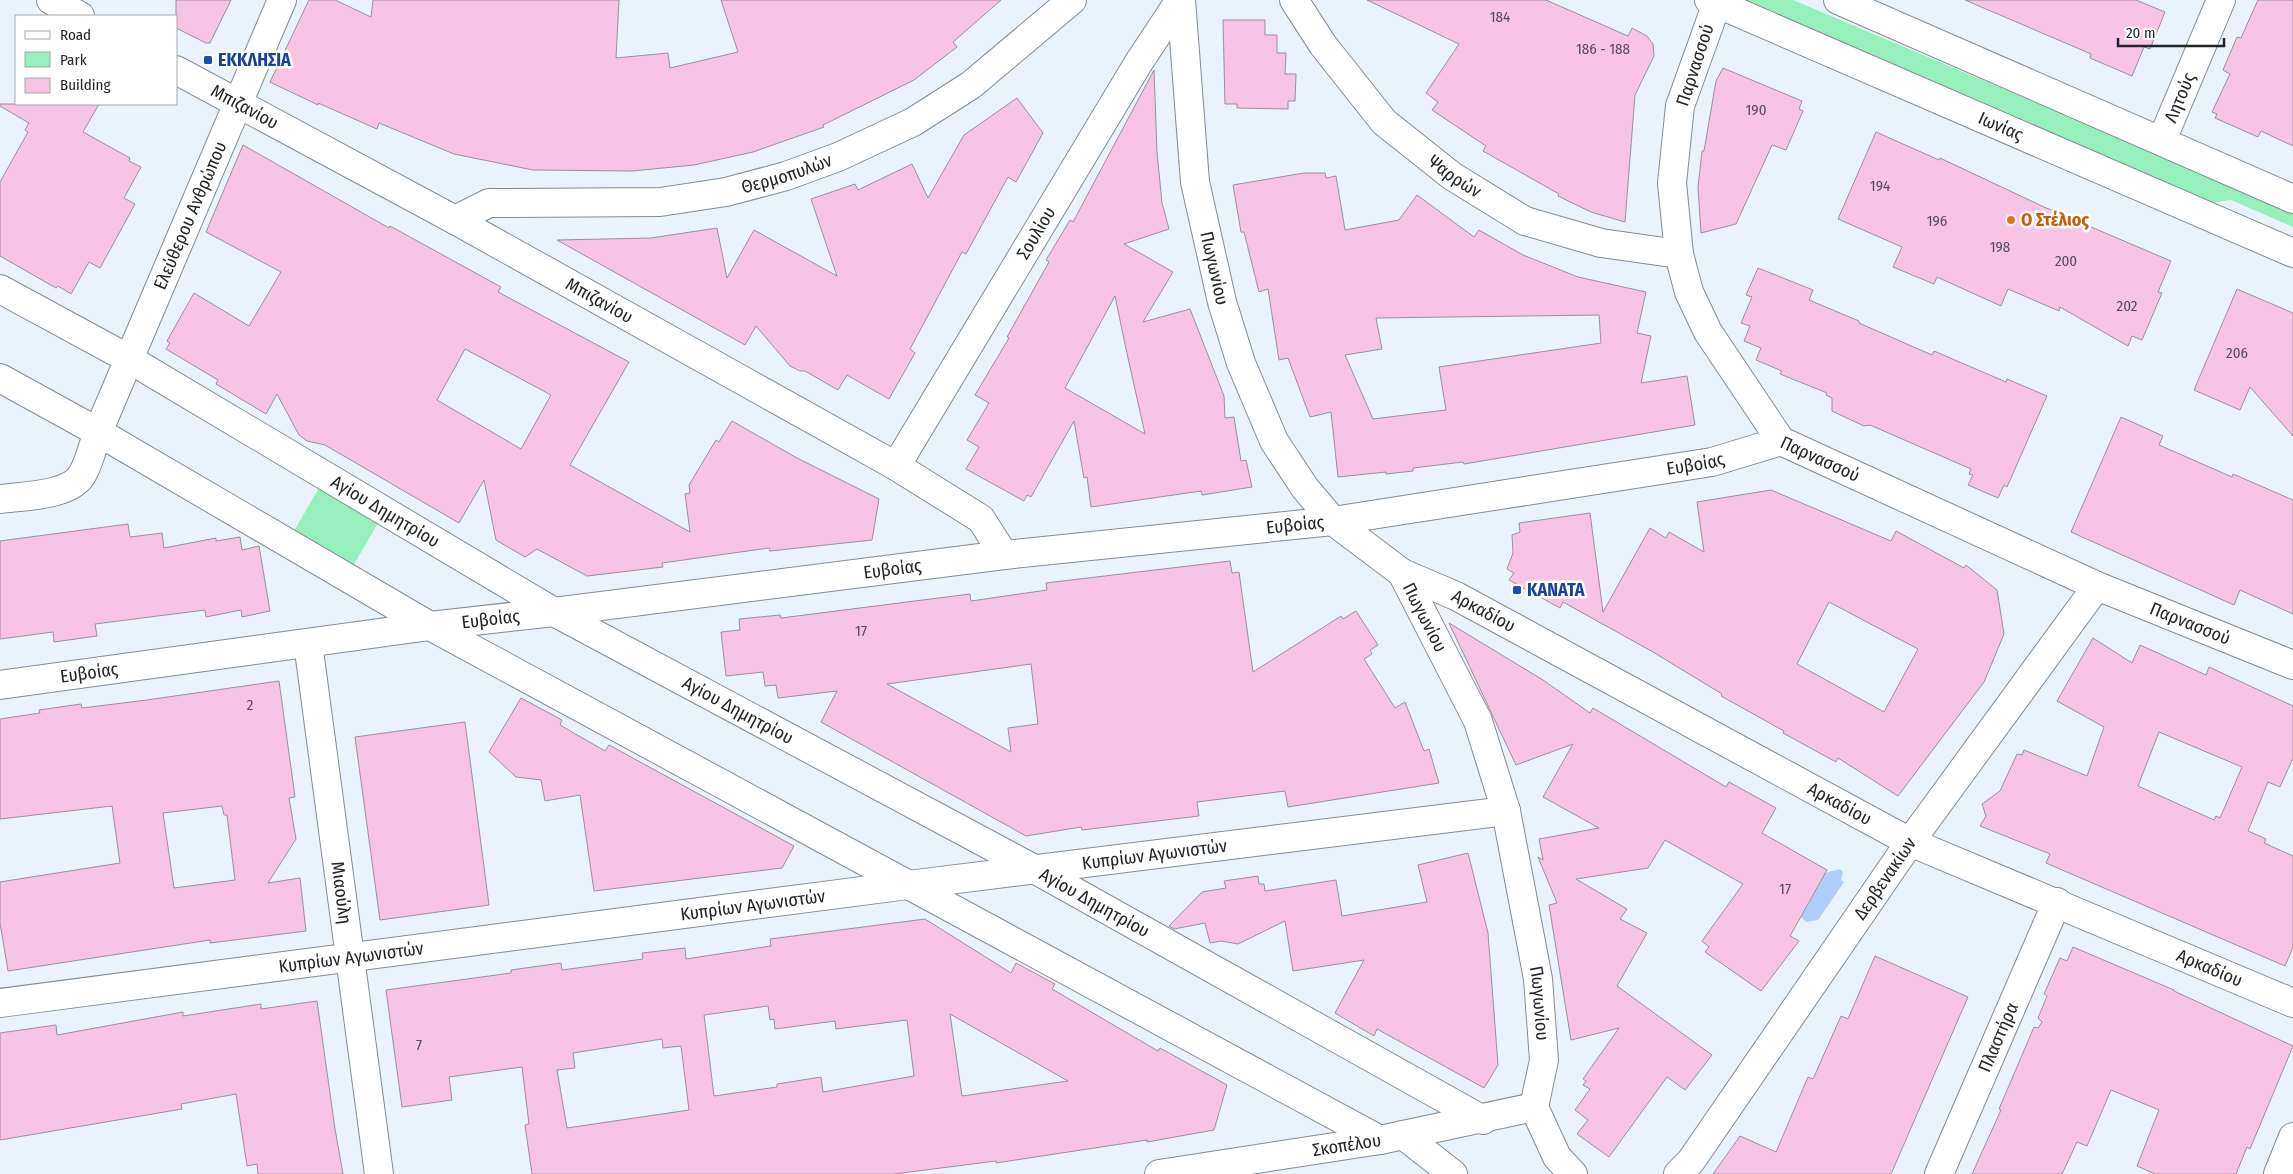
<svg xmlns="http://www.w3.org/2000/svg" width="2293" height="1174" font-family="'Fira Sans Condensed',sans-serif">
<rect width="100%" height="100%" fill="#eaf2fb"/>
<g fill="#96f0bc">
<path d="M1745 0H1793L2293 211V227L2231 200 2212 203Z"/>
<path d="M319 488 378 523 349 573 290 538Z"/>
</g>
<path fill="#aecdfa" d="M1840 869 1843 872 1841 880 1844 882 1818 920 1806 922 1801 917 1825 873Z"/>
<g fill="#f7c4e5" stroke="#9a9096" fill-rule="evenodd">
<path d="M176 0H231L210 43H206L176 28Z"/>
<path d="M309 0H335L371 17 373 0H619L616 58 668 53 670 68 738 52 721 0H1001L953 42 957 47 914 80 823 125 824 127 753 152 694 165 632 171 533 170 454 154 379 123 377 129 318 103V105L270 82Z"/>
<path d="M1367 0H1546L1628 36 1632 28 1647 36 1653 44 1654 56 1635 95 1625 222 1591 212 1558 196 1559 194 1483 151 1486 146 1432 110 1438 102 1426 93 1459 44Z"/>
<path d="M1965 0H2136L2165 12 2150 49 2144 47 2132 76 2090 58 2091 54Z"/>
<path d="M2258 0H2293V146L2261 131 2258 137 2215 118 2217 114 2212 112 2230 74 2223 70 2237 37 2241 38Z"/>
<path d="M1223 20H1265V35H1277V53H1286L1285 74H1296L1295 101H1288V109L1237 108V104H1225Z"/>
<path d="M1723 68 1802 101 1799 109 1803 111 1786 150 1772 145 1736 224 1701 233 1698 187 1702 151H1704L1716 81Z"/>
<path d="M1154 70 1157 152 1162 203 1169 229 1124 244 1173 272 1143 322 1190 309 1224 396 1225 418 1234 417 1241 461 1246 460 1252 487 1202 495 1201 491 1091 507 1087 477 1084 478 1074 421 1031 497 1027 495 1024 501 966 469 979 447 967 440 989 403 975 395 1009 338 1007 337 1049 262 1046 260 1070 220 1073 222ZM1115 296 1126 349 1145 434 1065 388Z"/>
<path d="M1017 98 1043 133 1016 182 1008 177 966 254 962 252 910 349 915 353 889 399 847 375 838 390 805 371H800L790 366 756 326 745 345 557 240 651 238 717 228 727 278 754 230 837 276 811 199 855 184 858 190 912 164 928 198 964 135Z"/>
<path d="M0 104H99L83 132 130 158 129 161 141 167 124 198 135 204 100 268 89 262 71 294 58 286 56 288 0 256V182L28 132 25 130 29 123 0 106Z"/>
<path d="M1876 132 1939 160 1940 158 2044 207 2171 261 2158 292 2162 293 2142 340 2132 336 2128 346 2060 307 2059 311 2008 289 2001 306 1937 277 1934 284 1893 267 1902 247 1838 219Z"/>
<path d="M243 145 389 228 390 226 501 287 498 292 629 362 570 465 690 532 685 494 690 493 689 485 716 440 719 442 732 421 797 458 879 499 872 540 770 551 769 548 662 563 663 567 587 576 537 549 525 557 496 540 484 480 459 523 325 445 307 441 299 435 277 394 266 414 216 384 218 380 166 349 170 343 167 341 194 293 249 326 281 272 206 232ZM465 349 551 395 521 449 437 400Z"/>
<path d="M1304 173H1325L1326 178 1336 176 1345 230 1399 220 1417 195 1474 237 1479 230 1523 255 1578 277 1646 292 1637 333 1651 336 1641 383 1687 376 1695 425 1464 464 1463 462 1413 468V471L1386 474V472L1338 477 1331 412 1310 417 1288 358 1279 360 1268 289 1259 292 1244 232H1241L1233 185ZM1599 315 1601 343 1439 367 1446 410 1373 419 1345 355 1382 349 1376 318Z"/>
<path d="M1758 268 1813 290 1809 300 1859 321V323L1932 355 1934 351 2006 382 2007 379 2047 396 2007 487 2004 485 1998 498 1968 485 1973 475 1969 474 1971 469 1870 425 1864 426 1832 411V398L1826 395 1827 393 1780 374 1782 371 1756 360 1761 348 1744 341 1750 326 1741 323 1752 297 1746 295Z"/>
<path d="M2237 289 2293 313V436L2250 387 2240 410 2194 390Z"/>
<path d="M2121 417 2163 436 2159 445 2232 477 2233 474 2293 500V614L2240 590 2234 605 2071 532Z"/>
<path d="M1771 490 1891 541 1896 531 1964 568 1966 565 1997 590 2004 634 1984 682 1898 796 1838 758 1836 762 1783 733 1784 731 1721 696 1722 694 1653 652 1563 602 1560 608 1509 580 1514 573 1507 569 1513 553 1512 535 1520 532 1519 523 1590 513 1603 612 1650 528 1666 538 1669 532 1704 552 1697 502ZM1829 602 1918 649 1884 712 1797 664Z"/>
<path d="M128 524 130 537 162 533 164 548 216 538V541L240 537 242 550 259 546 270 611 242 617 241 610 206 617 205 610 95 624 97 636 54 642 53 632 0 639V541Z"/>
<path d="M1230 561 1232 573 1239 572 1253 672 1341 616 1343 619 1356 611 1378 645 1370 650 1372 654 1364 659 1395 708 1405 702 1424 751 1429 749 1439 783 1288 807 1285 791 1197 802 1199 816 1082 830 1081 827 1026 836 821 722 837 691 778 698 776 685 765 686 763 672 726 676 721 632 740 630 739 619 780 615 781 618 970 594 971 601 1047 590 1046 583ZM1031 664 1038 724 1008 728 1011 752 887 684Z"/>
<path d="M1449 623 1543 680 1590 713 1593 708 1726 787 1729 782 1776 808 1762 833 1827 870 1790 936 1799 941 1761 991 1705 952 1709 947 1702 941 1743 884 1665 840 1648 868 1576 879 1627 909 1620 919 1647 933 1617 986 1712 1055 1685 1090 1667 1077 1609 1157 1577 1134 1588 1120 1575 1110 1590 1089 1583 1085 1586 1081 1583 1079 1619 1028 1571 1040 1549 905 1557 903 1538 857 1543 860 1539 839 1599 828 1543 797 1573 744 1516 765Z"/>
<path d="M2093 638 2132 663 2140 645 2206 675 2209 667 2293 706V758L2280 787 2268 782 2248 831 2266 839 2264 843 2293 856V947L2285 966 2046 863 2050 854 1980 826 1986 816 1982 804 2000 791 2017 754 2022 755 2024 750 2087 776 2104 727 2057 701ZM2159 732 2242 767 2220 818 2216 816 2214 820 2138 786Z"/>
<path d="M279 681 295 797 289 798 296 839 268 883 300 878 306 931 210 943V940L8 971 0 923V882L120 863 112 806 0 819V719L40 713 39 710 81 704 82 708 147 700ZM222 806 224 815H227L235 880 174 888 163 813Z"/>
<path d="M521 698 562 720 560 725 605 751 609 745 794 846 782 868 594 891 580 795 545 801 541 780 516 777 489 752Z"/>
<path d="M465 722 489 905 380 920 355 737Z"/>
<path d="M1468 853 1488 933 1498 1065 1484 1088 1377 1029 1374 1036 1335 1013 1364 960 1293 971 1285 921 1238 944 1221 941 1210 943 1205 923 1174 929 1169 926 1202 892 1226 888 1224 881 1258 876 1259 884H1264L1265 891 1336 880 1342 916 1427 902 1418 865Z"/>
<path d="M925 919 1011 973 1016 963 1055 984 1052 989 1158 1051 1160 1048 1227 1085 1214 1130 1147 1142V1140L996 1163V1161L894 1174H532L525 1125 529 1124 522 1067 449 1077 452 1100 402 1107 386 990 511 973V970L561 963 562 970 643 959 642 953 685 948 686 959 771 946 770 939ZM768 1006 770 1020 774 1019 775 1029 835 1021 836 1029 907 1020 914 1076 823 1092 821 1077 777 1084V1087L714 1096 704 1015ZM950 1014 1068 1081 962 1096ZM662 1039 663 1048 681 1046 689 1110 567 1128 557 1070 575 1068 573 1053Z"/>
<path d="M2073 947 2174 990V991L2293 1046 2250 1149 2247 1147 2236 1174H2155L2137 1166 2159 1110 2111 1090 2087 1146 2077 1142 2062 1174H1972L2001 1110 1999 1109 2034 1027 2038 1028 2042 1022 2038 1018 2047 996 2044 994 2060 958 2067 961Z"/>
<path d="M1875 956 1968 997 1891 1174H1713L1740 1136 1776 1152 1808 1077 1813 1079 1841 1016 1848 1019Z"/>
<path d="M317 1001 335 1129 343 1174H258L257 1164 247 1166 236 1094 181 1104 182 1109 0 1140V1033L56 1025 57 1035 183 1012V1016L261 1004V1009Z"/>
</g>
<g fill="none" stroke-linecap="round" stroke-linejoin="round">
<defs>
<g id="minor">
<path d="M51 0 80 16"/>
<path id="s1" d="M1181 0 1195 182 1222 302 1241 363 1274 441 1305 488 1333 521 1402 573 1478 721 1506 811 1538 979 1544 1060 1534 1107"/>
<path id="s2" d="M1294 0 1323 45 1384 122 1452 176 1525 221 1601 243 1679 254"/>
<path id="s3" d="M1709 0 2293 253"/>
<path d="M1838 0 2293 199"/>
<path id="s4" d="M1717 3 1680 106 1672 183 1679 254 1689 292 1708 332 1781 441 2097 586 2293 665"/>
<path id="s5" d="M176 70 455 220 896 466 981 519 1004 555"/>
<path id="s6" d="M2162 140 2221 0"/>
<path id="s7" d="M455 220 489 203 660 202 726 192 786 176 838 157 913 122 971 85 1072 0"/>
<path id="s8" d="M0 289 129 359 554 612 1036 870 1483 1120"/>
<path d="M0 378 98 432 430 626 1380 1140"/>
<path id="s9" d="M896 466 1139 62 1180 0"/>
<path id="s10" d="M0 499C23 496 72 496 83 473 90 460 93 445 98 432L282 0"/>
<path id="s11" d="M1402 573 1456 596 1910 842 2293 1003"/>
<path id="s12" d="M308 643 379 1174"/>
<path id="s13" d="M0 685 430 626 554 612 1004 555 1333 521 1712 462 1781 441"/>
<path id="s14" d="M0 1003 908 885 1506 811"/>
<path d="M1534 1107 1557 1157 1573 1174"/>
<path d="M1403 1135 1453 1174"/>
<path id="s15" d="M1159 1174 1380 1140 1534 1107"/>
<path id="s16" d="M1678 1174 1691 1161 1910 842 2097 586"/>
<path id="s17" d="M1939 1174 2057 902"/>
<path d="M2278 1174 2293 1137"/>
</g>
</defs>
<use href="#minor" stroke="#838b93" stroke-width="30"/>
<use href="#minor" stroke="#fff" stroke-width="28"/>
</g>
<g fill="#1a4fb4" stroke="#fefefe" stroke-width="2">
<rect x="203" y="55" width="10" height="10" rx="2.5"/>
<rect x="1512" y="585" width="10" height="10" rx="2.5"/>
</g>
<circle fill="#e8710a" stroke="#fefefe" stroke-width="2" cx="2011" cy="220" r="5"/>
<g text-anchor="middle" stroke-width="5" stroke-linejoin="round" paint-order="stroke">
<g font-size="15" fill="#564c56">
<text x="1500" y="22">184</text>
<text x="1603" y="54">186 - 188</text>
<text x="1756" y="115">190</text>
<text x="1880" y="191">194</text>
<text x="1937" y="226">196</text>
<text x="2000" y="252">198</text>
<text x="2066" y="266">200</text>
<text x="2127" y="311">202</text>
<text x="2237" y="358">206</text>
<text x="861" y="636">17</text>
<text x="250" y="710">2</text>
<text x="1785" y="894">17</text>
<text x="419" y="1050">7</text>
</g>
<g font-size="18" font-weight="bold" fill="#164399" stroke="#fefefe" text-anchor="start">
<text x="218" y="66">ΕΚΚΛΗΣΙΑ</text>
<text x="1527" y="596">ΚΑΝΑΤΑ</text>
</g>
<g font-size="18" fill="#212427" stroke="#fefefe">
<text transform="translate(1695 65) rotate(-72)" y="6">Παρνασσού</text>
<text dy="6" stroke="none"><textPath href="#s6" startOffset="46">Λητούς</textPath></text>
<text dy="6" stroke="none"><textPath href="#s5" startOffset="78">Μπιζανίου</textPath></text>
<text dy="6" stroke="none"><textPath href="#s3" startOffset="318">Ιωνίας</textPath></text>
<text dy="6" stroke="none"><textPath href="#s7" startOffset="339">Θερμοπυλών</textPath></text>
<text dy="6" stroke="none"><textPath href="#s2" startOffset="241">Ψαρρών</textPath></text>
<text dy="6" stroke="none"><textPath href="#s10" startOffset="369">Ελεύθερου Ανθρώπου</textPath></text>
<text dy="6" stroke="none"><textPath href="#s9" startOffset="272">Σουλίου</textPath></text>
<text dy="6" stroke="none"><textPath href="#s1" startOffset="271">Πωγωνίου</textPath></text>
<text dy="6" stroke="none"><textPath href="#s5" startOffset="482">Μπιζανίου</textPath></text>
<text dy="6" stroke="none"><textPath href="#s4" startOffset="516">Παρνασσού</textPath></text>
<text dy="6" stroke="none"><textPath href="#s13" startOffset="1710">Ευβοίας</textPath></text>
<text dy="6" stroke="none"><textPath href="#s8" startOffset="445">Αγίου Δημητρίου</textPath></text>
<text dy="6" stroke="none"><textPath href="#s13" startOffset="1305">Ευβοίας</textPath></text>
<text dy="6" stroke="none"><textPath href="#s13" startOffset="900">Ευβοίας</textPath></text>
<text dy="6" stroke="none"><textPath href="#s11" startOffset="90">Αρκαδίου</textPath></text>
<text dy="6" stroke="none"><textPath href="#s1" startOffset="690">Πωγωνίου</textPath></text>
<text dy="6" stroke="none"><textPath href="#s13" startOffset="495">Ευβοίας</textPath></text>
<text dy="6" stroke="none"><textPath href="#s4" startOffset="921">Παρνασσού</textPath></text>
<text dy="6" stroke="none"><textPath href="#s13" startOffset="90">Ευβοίας</textPath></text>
<text dy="6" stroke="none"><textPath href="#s8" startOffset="850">Αγίου Δημητρίου</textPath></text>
<text dy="6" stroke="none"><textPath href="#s11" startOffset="495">Αρκαδίου</textPath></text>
<text dy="6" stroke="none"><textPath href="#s14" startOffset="1164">Κυπρίων Αγωνιστών</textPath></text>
<text dy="6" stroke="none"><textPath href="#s16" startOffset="361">Δερβενακίων</textPath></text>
<text dy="6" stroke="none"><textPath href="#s12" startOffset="252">Μιαούλη</textPath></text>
<text dy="6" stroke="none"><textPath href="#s8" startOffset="1255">Αγίου Δημητρίου</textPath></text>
<text dy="6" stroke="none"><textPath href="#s14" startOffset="759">Κυπρίων Αγωνιστών</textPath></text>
<text dy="6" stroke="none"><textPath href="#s14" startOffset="354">Κυπρίων Αγωνιστών</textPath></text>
<text dy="6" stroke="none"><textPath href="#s11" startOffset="900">Αρκαδίου</textPath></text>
<text dy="6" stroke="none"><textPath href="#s1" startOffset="1096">Πωγωνίου</textPath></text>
<text dy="6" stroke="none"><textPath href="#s17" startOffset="149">Πλαστήρα</textPath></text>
<text dy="6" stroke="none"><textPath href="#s15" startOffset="190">Σκοπέλου</textPath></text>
</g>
<g font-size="18" font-weight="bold" fill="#c56008" stroke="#fefefe" text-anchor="start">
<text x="2021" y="226">Ο Στέλιος</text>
</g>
</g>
<rect x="15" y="15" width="162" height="90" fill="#fefefe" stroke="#a6a7a8"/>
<rect x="25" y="31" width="25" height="8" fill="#ffffff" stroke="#a6a7a8"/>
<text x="60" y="40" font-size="15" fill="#212427">Road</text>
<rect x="25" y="52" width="25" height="15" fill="#96f0bc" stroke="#a6a7a8"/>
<text x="60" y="65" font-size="15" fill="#212427">Park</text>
<rect x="25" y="78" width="25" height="15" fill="#f7c4e5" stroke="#a6a7a8"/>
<text x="60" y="90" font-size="15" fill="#212427">Building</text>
<path d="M2118 38v8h106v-8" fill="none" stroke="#212427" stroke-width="2.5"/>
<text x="2126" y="38" font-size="15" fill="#212427" stroke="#fefefe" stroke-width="4" paint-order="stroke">20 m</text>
</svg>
